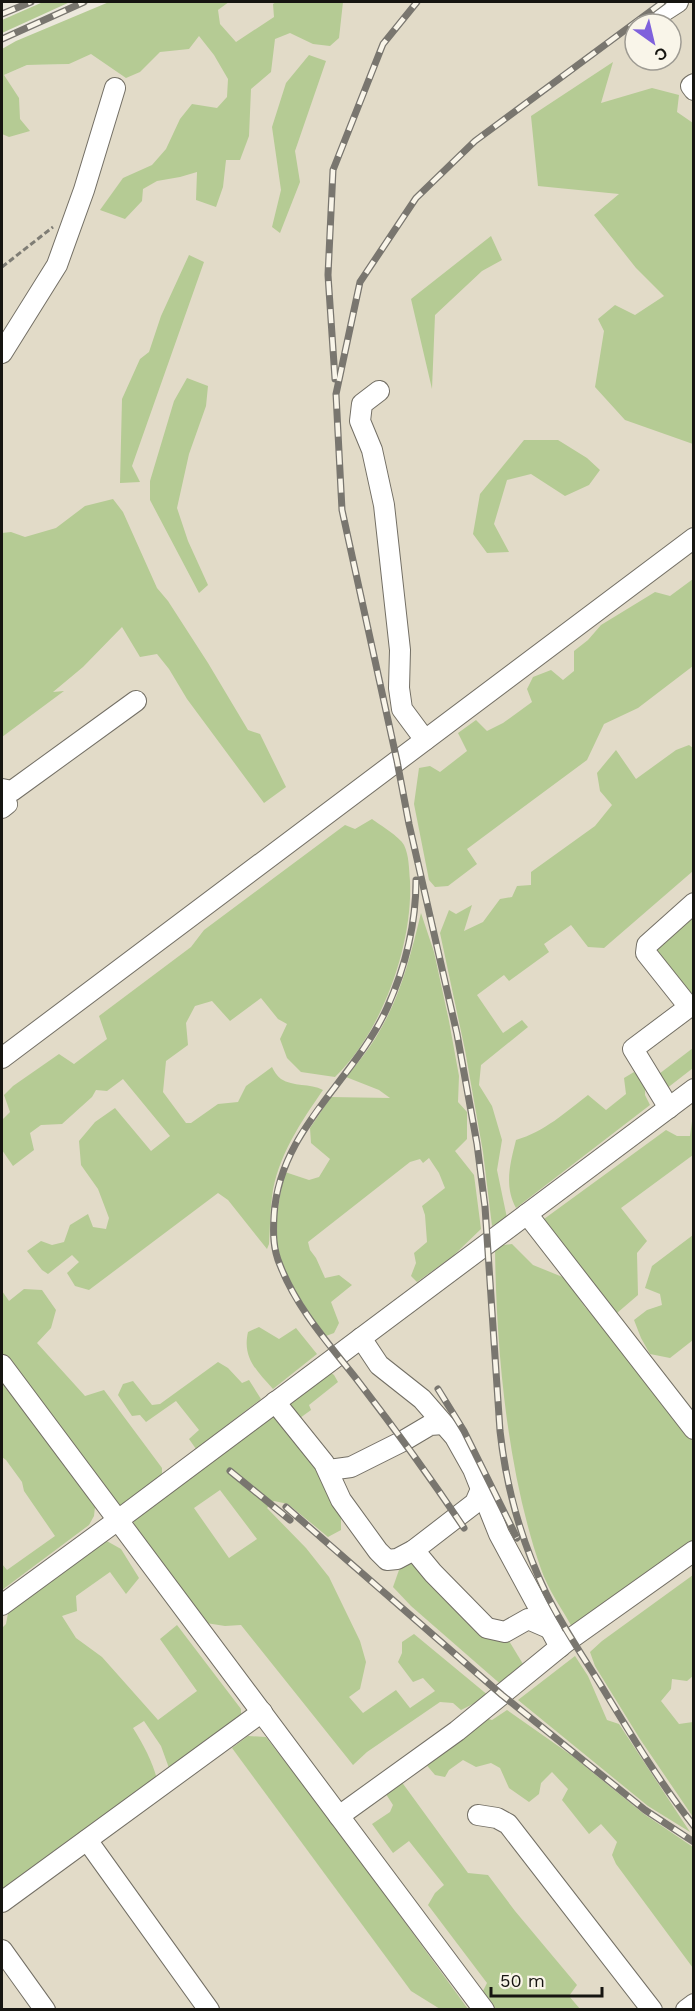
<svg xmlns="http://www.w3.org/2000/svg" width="695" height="2011" font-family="'Work Sans',sans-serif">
<rect width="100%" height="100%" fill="#ece8dc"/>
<path fill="#e2dbc8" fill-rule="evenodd" d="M229 2H693V2009L2 2010V76L27 65 69 64 118 32 218 10ZM635 24H671V60H635Z"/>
<g fill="#b5cb94" fill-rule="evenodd">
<path d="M43 2H70L2 33V20Z"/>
<path d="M109 2H229L218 10 220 24 236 42 274 17 273 4 276 2H343L339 38 330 46 313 44 290 33 275 39 271 72 251 89 249 136 240 160H226L223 187 216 207 196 200 197 172 180 177 157 181 143 189 142 201 125 219 100 210 123 178 152 165 166 149 180 119 192 104 217 108 227 97 228 79 214 55 199 36 189 49 160 52 140 72 126 78 91 54 69 64 27 65 4 75 19 98 20 119 30 131 9 137 2 134V49L16 41Z"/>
<path d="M309 55 326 61 295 151 300 182 280 233 272 227 281 190 272 127 286 83Z"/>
<path d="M613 62 601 103 652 88 679 95 677 112 693 123V444L625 420 595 387 604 331 598 319 615 305 635 315 664 296 636 268 594 215 619 194 538 186 531 116Z"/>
<path d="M491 236 502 260 482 271 435 315 432 389 411 299Z"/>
<path d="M189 255 204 262 132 466 140 482 120 483 122 399 140 359 149 352 161 316Z"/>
<path d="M187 378 208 386 206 406 189 454 177 508 188 541 208 585 199 593 150 500V481L174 401Z"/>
<path d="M524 440H558L587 458 600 470 589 485 565 496 531 474 507 480 494 524 509 552 487 553 473 534 480 494Z"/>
<path d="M113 499 123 512 157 588 168 601 208 663 248 730 260 734 286 787 264 803 187 699 169 669 157 654 140 657 122 627 83 667 53 692 64 691 2 737V533L11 532 25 537 56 528 85 506Z"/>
<path d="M693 579V666L638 708 604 724 587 760 467 849 477 864 448 886 435 887 429 880 414 804 419 768 430 766 440 772 467 751 458 733 476 720 487 731 503 723 532 702 527 689 533 677 551 670 563 680 574 671V651L588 640 601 625 655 592 670 596Z"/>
<path d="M689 745 693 748V871L604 948 588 947 571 925 544 944 549 952 509 981 504 975 477 995 503 1033 522 1020 528 1027 481 1065 479 1085 492 1106 502 1140 497 1170 507 1218 492 1226 483 1152 465 1050 440 933 449 910 456 914 472 905 464 931 483 922 500 899 512 897 517 886 531 885V872L595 826 612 805 600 791 597 773 616 750 636 779 676 750Z"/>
<path d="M372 819C380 825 400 837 404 845 409 855 409 869 410 881 413 945 382 1032 335 1077L301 1072 287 1058 280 1039 287 1024 278 1019 261 998 230 1021 212 1001 195 1006 186 1023 188 1045 166 1061 163 1092 186 1123H191L218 1104 238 1102 246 1086 272 1067C274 1071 277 1076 281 1079 293 1087 310 1083 323 1090 301 1122 277 1157 272 1197 270 1213 270 1228 269 1244L267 1249 228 1200 218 1193 89 1290 75 1286 67 1273 79 1262 72 1255 48 1274 42 1270 27 1251 41 1241 52 1245 64 1242 70 1225 88 1214 93 1227 106 1229 109 1218 98 1189 81 1165 79 1141 95 1122 115 1108 151 1151 170 1136 123 1079 107 1091 96 1090 92 1097 62 1124 41 1125 30 1133 34 1150 13 1166 2 1150V1120L10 1112 4 1095 13 1086 59 1054 74 1064 107 1039 99 1016 191 947 204 930 345 825 355 829Z"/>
<path d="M421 913 434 952 449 1021 459 1076 458 1102 467 1112V1139L455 1151 474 1175 481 1229 453 1256 417 1282 411 1276 416 1263 414 1253 427 1242 425 1215 422 1206 445 1188 439 1173 429 1158 423 1163 420 1159 410 1162 308 1242 310 1250 316 1258 325 1278 339 1275 352 1285 331 1302 339 1323 334 1333 326 1336C309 1315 279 1269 276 1242 274 1225 281 1189 285 1172L309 1180 319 1177 330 1159 311 1143 310 1128 331 1097 390 1098 379 1090 346 1077C358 1063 370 1048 379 1032 401 995 411 954 421 913Z"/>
<path d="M692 915 694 922 693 999 654 951Z"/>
<path d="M693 1048V1068L666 1089 655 1077Z"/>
<path d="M634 1072 645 1084V1095L650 1105 516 1208C504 1186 510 1164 516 1140 544 1132 566 1112 588 1095L606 1110 626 1094 624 1078Z"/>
<path d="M693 1114V1155L621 1208 647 1241 637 1253 638 1295 617 1313 549 1230 544 1219 666 1130 677 1136H690Z"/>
<path d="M693 1235V1340L670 1358 650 1354 641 1338 634 1320 647 1310 662 1305 660 1294 645 1288 652 1266Z"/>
<path d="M512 1244 533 1265 565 1278 585 1307 625 1351 693 1442V1544L573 1629C563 1610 548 1590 541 1569 507 1472 496 1348 495 1246Z"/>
<path d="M24 1289 42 1290 56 1310 51 1328 37 1343 85 1396 104 1390 162 1468V1476L120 1510 110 1503 2 1355V1291L9 1301Z"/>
<path d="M259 1327 279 1339 296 1328 317 1354 273 1389C257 1371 242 1358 248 1332Z"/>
<path d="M218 1362 228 1368 242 1383 249 1380 261 1399 196 1449 189 1439 199 1430 176 1401 146 1422 140 1415 132 1416 118 1395 123 1384 133 1381 152 1405 160 1404Z"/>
<path d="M327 1370 334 1375 338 1382 309 1405 311 1410 289 1426 318 1468 341 1516V1530L328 1537 288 1504 274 1501 267 1508 306 1548 329 1577 360 1641 366 1662 360 1689 349 1697 363 1713 396 1690 410 1708 435 1691 423 1678 413 1682 398 1662 402 1653V1642L414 1634 489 1696 461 1710 453 1703 440 1702 367 1752 353 1765 241 1625 225 1626 206 1623 138 1534 132 1518ZM220 1490 257 1539 229 1558 194 1508Z"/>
<path d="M2 1378 21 1402 95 1507 94 1516 89 1525 2 1590V1564L7 1570 55 1536 24 1491 22 1482 6 1460 2 1457Z"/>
<path d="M105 1540 121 1549 139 1578 126 1594 110 1572 76 1596 77 1611 62 1616 76 1638 102 1657 158 1720 197 1691 160 1639 177 1625 241 1709V1721L169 1768 161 1746 144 1721 133 1728C144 1746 153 1762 158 1783L2 1897V1628L6 1624 9 1608Z"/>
<path d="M409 1561 419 1564 506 1636 526 1669 505 1688 411 1606 393 1587 399 1570Z"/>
<path d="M693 1575V1676L687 1681 672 1679 671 1689 661 1701 679 1724 693 1722V1817L640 1739 595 1666 590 1652 602 1641Z"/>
<path d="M575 1656 588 1676 607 1720 619 1724 690 1832 648 1806 518 1700Z"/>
<path d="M507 1710 571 1755 644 1814 693 1847V1968L616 1864 612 1855 617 1842 601 1824 589 1834 562 1800 568 1789 552 1772 541 1783 539 1794 529 1802 509 1788 500 1768 491 1763 476 1767 463 1760 449 1770 445 1777 435 1775 424 1762 485 1718 492 1720Z"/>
<path d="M248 1736 266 1737 329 1818 468 2009H440L411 1991 232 1748Z"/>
<path d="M401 1781 468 1873 488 1875 515 1911 577 1985 569 1996 580 2009H496L483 1991 487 1983 428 1905 435 1893 444 1885 409 1841 393 1853 372 1824 390 1812 393 1805 384 1791Z"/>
</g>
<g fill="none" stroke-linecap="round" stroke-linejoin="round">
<defs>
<g id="minor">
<path d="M664 11 678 2"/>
<path d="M694 84 691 86 694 90"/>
<path d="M2 353 57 265 84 190 115 88"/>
<path d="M379 391 362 404 360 421 372 450 384 505 400 650 399 688 402 709 425 740"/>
<path d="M2 789 12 791 136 701"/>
<path d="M2 791 7 804 2 808"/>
<path d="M2 1058 694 538"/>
<path d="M669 1108 633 1049 689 1007 646 953 647 945 694 903"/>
<path d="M527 1214 694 1429"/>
<path d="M361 1338 379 1365 422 1399 455 1437 473 1469 499 1534 560 1647"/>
<path d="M2 1365 484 2010"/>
<path d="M275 1402 324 1463 341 1500 378 1551 387 1560 397 1559 414 1550 475 1503 481 1489"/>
<path d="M329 1470 351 1467 403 1441 430 1425 443 1424"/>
<path d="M414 1550 433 1573 487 1628 505 1632 528 1619 551 1629"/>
<path d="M2 1605 118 1520 694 1089"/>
<path d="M478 1815 497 1818 508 1824 652 2010"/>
<path d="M339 1816 457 1731 566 1642 694 1551"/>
<path d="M87 1840 209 2010"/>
<path d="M2 1902 262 1712"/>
<path d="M2 1950 45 2010"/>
<path d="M686 2010 694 2004"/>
</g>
</defs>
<use href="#minor" stroke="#736f65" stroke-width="22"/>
<path stroke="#7f7d75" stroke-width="3" stroke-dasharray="6 3" stroke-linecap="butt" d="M2 267 53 227"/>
<use href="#minor" stroke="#fff" stroke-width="20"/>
<defs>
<g id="rail">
<path d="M663 2 475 141 416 198 360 282 336 394 342 510 397 761 409 824 457 1034 477 1144 485 1207 500 1431C506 1486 522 1543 546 1593 563 1628 585 1659 605 1692 633 1738 660 1783 694 1826"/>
<path d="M2 14 31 2"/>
<path d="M2 39 84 2"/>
<path d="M335 379 328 275 333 170 383 44 417 2"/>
<path d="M416 880C416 924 405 968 387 1008 354 1081 279 1129 274 1216 273 1233 273 1249 280 1265 297 1309 329 1344 358 1381 395 1429 430 1477 464 1528"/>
<path d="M438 1389 464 1431 517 1538"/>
<path d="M230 1471 290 1520"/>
<path d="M286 1507 502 1695 645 1810 694 1842"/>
</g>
</defs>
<use href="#rail" stroke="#79766f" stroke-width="7"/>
<use href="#rail" stroke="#f9f5e9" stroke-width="4.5" stroke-dasharray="14" stroke-linecap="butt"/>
</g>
<rect width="695" height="2011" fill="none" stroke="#161511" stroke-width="6"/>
<g transform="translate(653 42) rotate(146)"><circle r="28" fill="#f9f5e9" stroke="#9e9b93" stroke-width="1.5"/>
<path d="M0-4.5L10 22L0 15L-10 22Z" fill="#7f61dc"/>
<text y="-9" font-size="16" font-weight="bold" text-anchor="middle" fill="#161511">С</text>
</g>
<path d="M491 1987v9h111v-9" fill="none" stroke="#161511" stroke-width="3"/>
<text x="500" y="1987" font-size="18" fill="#161511" stroke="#f9f5e9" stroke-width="4.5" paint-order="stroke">50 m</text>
</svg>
